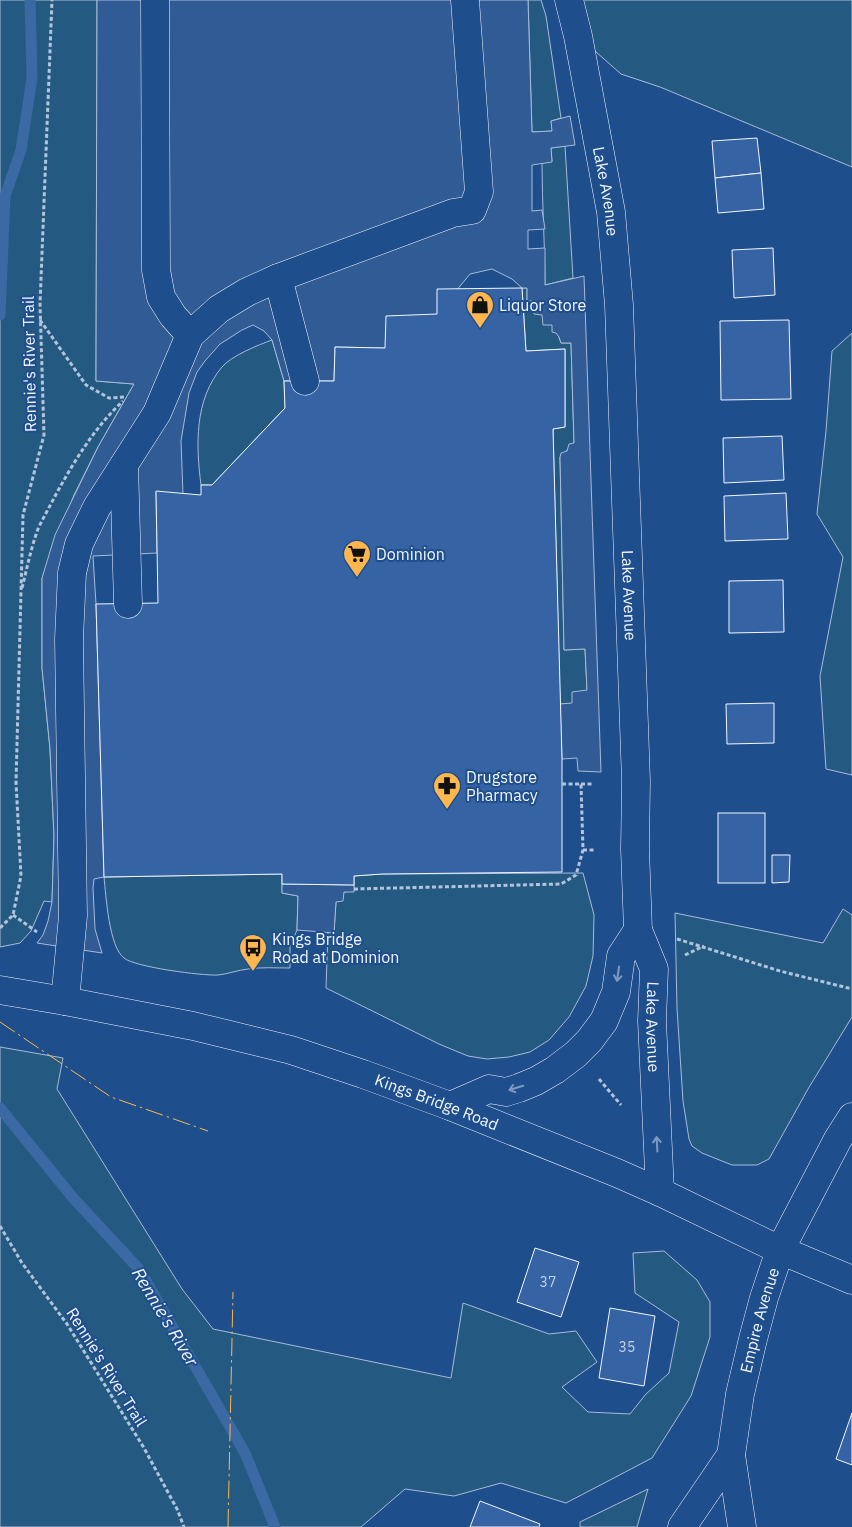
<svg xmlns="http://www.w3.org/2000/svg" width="852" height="1527" font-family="'IBM Plex Sans',sans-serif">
<rect width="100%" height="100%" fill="#1f4e8c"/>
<g fill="#245a82" stroke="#a8bbd7">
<path d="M0 0H97L96 381 134 384 98 447 74 495 42 578V668L50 749 54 836 52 902 44 901 31 931 20 943 0 947Z"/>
<path d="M528 0H541L546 16 561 118 551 121 553 131 532 132Z"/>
<path d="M569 0H852V167L660 87 621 74 578 36Z"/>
<path d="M565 146 573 278 545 285C545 244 542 204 542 163L552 161 551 148Z"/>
<path d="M522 288H527V300H532C542 314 557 327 561 343H571L574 443 560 457 564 650 585 649 587 690 572 704H560L553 429 565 427V349L526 351Z"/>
<path d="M852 333V775L826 769 820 676 843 557 817 514 826 431 832 351Z"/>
<path d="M272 340 284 381 285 408 212 485H201C196 446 194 400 222 367 231 356 258 345 272 340Z"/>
<path d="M583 873 594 915 593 956 586 986 569 1017 549 1040 530 1052 509 1057 487 1059 468 1056 439 1044 326 988 328 932H334L336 902 344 892 354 891V876L382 874Z"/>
<path d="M282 874V893L298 896 297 930 290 947V968C276 968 261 967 248 969 238 970 228 974 218 975 203 976 134 967 124 958 109 947 106 896 104 877Z"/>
<path d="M843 909 852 915V1017L808 1089 769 1159 757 1165H732L702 1153 692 1146 689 1139 683 1101 677 1008 675 913 823 943Z"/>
<path d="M0 1047 63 1058 57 1089 182 1289 213 1329 451 1378 463 1303 549 1334 576 1331 597 1362 562 1387 588 1412 630 1414 646 1394 669 1373 679 1322 635 1293 633 1253 664 1251 697 1280 710 1302V1337L691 1396 652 1458 566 1503 501 1483 454 1496 405 1489 361 1527H0Z"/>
<path d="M648 1489 637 1527H580V1522Z"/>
</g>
<g fill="#305b95" stroke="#a8bbd7">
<path d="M97 0H528L532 132 552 131 551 121 570 116 575 145 551 148 552 162 532 165V211L542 210 545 229 528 230V249L545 248V285L584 276 601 772 578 771 577 758 562 759 560 704 572 703V692L587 690 585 649 564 650 560 457 561 453 567 451 569 444 574 443 571 343H561L559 337 556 333 552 332V325H543L542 315 534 314 532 301H527V288H522L512 279 492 269 470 274 437 314 385 348 335 347 334 381H284L272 340 264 331 253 325 242 330 220 344 205 361 197 372 189 393 181 441 183 494 156 492 157 553 93 556 96 604 104 877 94 879 93 888 95 929 102 953 37 943 43 935 48 921 52 902 54 836 50 749 42 668V578L55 535 98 447 134 384 96 381Z"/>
<path d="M282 884 354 885V892H344L343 901 336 902 334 933 297 930 298 896 282 893Z"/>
</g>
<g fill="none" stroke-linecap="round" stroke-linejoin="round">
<g stroke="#3b69a3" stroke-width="11">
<path d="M0 315 5 196 21 150 32 78 30 0"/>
<path d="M0 1108 74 1199 139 1269 245 1453 275 1527"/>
</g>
</g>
<g fill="#3563a3" stroke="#f2f6ff">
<path d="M757 138 761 173 715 178 712 141Z"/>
<path d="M761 173 764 209 718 213 715 178Z"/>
<path d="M773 248 775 295 734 298 732 250Z"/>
<path d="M522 288 526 351 565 349V427L553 429 562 759V872L382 874 354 876V885L282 884V874L104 877 96 604 158 603 156 491 201 495V485H212L285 408 284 381H334L335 347 385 348 386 316 437 314V289Z"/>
<path d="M789 320 791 399 721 400 720 321Z"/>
<path d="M782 436 784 480 724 483 723 438Z"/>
<path d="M786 493 788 539 725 541 724 496Z"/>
<path d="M783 580 784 632 729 633V581Z"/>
<path d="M774 703V743L727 744 726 704Z"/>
<rect x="718" y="813" width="47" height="70"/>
<path d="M772 855H790L789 882 772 883Z"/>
<path d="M535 1248 579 1262 561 1317 517 1302Z"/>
<path d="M610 1308 655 1316 644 1386 599 1378Z"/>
<path d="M852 1413V1465L836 1459Z"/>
<path d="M480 1501 540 1524 539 1527H470Z"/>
</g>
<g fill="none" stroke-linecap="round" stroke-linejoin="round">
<defs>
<g id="minor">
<path d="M155 0 156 270 161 297 173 316 190 335"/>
<path id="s1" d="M569 0 578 36 611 212 619 305 636 781 635 849 638 930 654 969 652 1021 660 1192"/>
<path d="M278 278 305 381"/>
<path d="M124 465 128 604"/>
<path d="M65 1001 73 916 69 639 72 573 79 544 97 507 157 413 190 335 219 309 247 292 278 278 453 213 472 210 479 192 465 0"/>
<path d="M731 1455 742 1527"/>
<path id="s2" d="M682 1527 731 1455 740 1394 753 1339 764 1298 780 1250 838 1139 852 1117"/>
</g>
<g id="major">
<path id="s3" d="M0 990 65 1001 193 1026 291 1050 363 1074 450 1106 617 1173 660 1192 780 1250 852 1280"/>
<path d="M450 1106 489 1089 506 1092 519 1088 536 1081 555 1070 576 1054 589 1041 604 1021 616 992 621 956 638 930"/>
</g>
</defs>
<use href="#minor" stroke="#f2f6ff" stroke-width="29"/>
<use href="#major" stroke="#f2f6ff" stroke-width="29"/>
<g stroke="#b3c4dc" stroke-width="3" stroke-dasharray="4 2.5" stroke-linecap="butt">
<path d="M40 320 86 385 109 398 126 397"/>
<path d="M22 588C27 568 31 548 38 529 43 518 49 508 54 498 73 463 94 428 123 401"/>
<path d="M581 784H594"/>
<path d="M583 850H595"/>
<path d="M354 889 561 884 576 875 583 850 581 784H562"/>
<path d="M13 915 37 932"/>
<path d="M0 928 13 915 21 876 16 782 23 515 44 435 40 304 52 0"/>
<path d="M677 939 780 971 848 988H852"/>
<path d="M685 955 704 946"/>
<path d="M599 1079 621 1105"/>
<path d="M0 1226 22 1263 67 1324 144 1448 177 1509 184 1527"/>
</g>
<use href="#minor" stroke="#1f4e8c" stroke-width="28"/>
<use href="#major" stroke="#1f4e8c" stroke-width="28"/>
<g stroke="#ffb74d" stroke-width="1" stroke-dasharray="18 4 2.5 4" stroke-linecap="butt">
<path d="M0 1022 111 1097 208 1131"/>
<path d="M228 1527 233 1292"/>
</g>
</g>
<defs><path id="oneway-shaft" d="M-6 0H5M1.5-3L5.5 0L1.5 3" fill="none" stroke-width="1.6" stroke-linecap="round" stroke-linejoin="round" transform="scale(1.25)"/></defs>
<g stroke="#7e9ac0">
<use href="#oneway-shaft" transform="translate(618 974) rotate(98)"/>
<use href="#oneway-shaft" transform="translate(516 1088) rotate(163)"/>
<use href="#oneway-shaft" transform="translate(657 1144) rotate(-93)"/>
</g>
<defs>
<symbol id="shop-pin" viewBox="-11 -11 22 30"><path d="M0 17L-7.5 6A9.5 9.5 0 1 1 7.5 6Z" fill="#ffb74d" stroke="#1f4e8c"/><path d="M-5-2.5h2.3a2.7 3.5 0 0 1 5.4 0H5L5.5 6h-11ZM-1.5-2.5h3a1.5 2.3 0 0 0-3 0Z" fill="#111"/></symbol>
<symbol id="supermarket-pin" viewBox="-11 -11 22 30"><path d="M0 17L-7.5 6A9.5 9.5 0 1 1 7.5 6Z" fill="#ffb74d" stroke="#1f4e8c"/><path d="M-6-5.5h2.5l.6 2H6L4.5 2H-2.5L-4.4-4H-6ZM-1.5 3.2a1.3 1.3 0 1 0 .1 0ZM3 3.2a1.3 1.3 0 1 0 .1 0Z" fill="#111"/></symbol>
<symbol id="pharmacy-pin" viewBox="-11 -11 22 30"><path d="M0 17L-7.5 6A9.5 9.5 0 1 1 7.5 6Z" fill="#ffb74d" stroke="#1f4e8c"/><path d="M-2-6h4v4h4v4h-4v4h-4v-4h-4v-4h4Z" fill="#111"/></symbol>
<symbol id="bus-pin" viewBox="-11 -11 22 30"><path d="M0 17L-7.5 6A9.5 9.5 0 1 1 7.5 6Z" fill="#ffb74d" stroke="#1f4e8c"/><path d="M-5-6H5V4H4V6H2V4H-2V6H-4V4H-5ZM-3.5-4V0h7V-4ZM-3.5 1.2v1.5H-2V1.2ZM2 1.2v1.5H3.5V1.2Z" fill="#111"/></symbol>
</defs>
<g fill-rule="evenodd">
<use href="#shop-pin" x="464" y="289" width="32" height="43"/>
<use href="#supermarket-pin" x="341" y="538" width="32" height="43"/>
<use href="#pharmacy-pin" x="431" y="770" width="32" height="43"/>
<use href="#bus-pin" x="237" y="932" width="32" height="43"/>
</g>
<g text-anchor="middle" stroke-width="4" stroke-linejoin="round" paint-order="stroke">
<g font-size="14" fill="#c3d1e8">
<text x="548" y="1287">37</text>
<text x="627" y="1352">35</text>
</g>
<g font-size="16" fill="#f2f6ff" stroke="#1f4e8c">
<text dy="6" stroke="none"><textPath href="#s1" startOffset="195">Lake Avenue</textPath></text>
<text transform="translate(29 364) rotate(-91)" y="6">Rennie's River Trail</text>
<text dy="6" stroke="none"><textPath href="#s1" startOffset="600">Lake Avenue</textPath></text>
<text dy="6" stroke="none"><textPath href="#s1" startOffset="1035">Lake Avenue</textPath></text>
<text dy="6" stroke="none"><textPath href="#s3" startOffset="452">Kings Bridge Road</textPath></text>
<text dy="6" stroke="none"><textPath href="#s2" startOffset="225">Empire Avenue</textPath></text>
<text transform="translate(107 1367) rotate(58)" y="6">Rennie's River Trail</text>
</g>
<g font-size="16" fill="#f2f6ff" stroke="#1f4e8c" text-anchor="start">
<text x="499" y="311">Liquor Store</text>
<text x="376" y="560">Dominion</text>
<text x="466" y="783">Drugstore<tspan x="466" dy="18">Pharmacy</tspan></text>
<text x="272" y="945">Kings Bridge<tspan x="272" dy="18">Road at Dominion</tspan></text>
</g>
<g font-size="18" font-style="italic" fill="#f2f6ff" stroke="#1f4e8c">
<text transform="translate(165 1317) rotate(59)" y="6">Rennie's River</text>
</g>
</g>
</svg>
